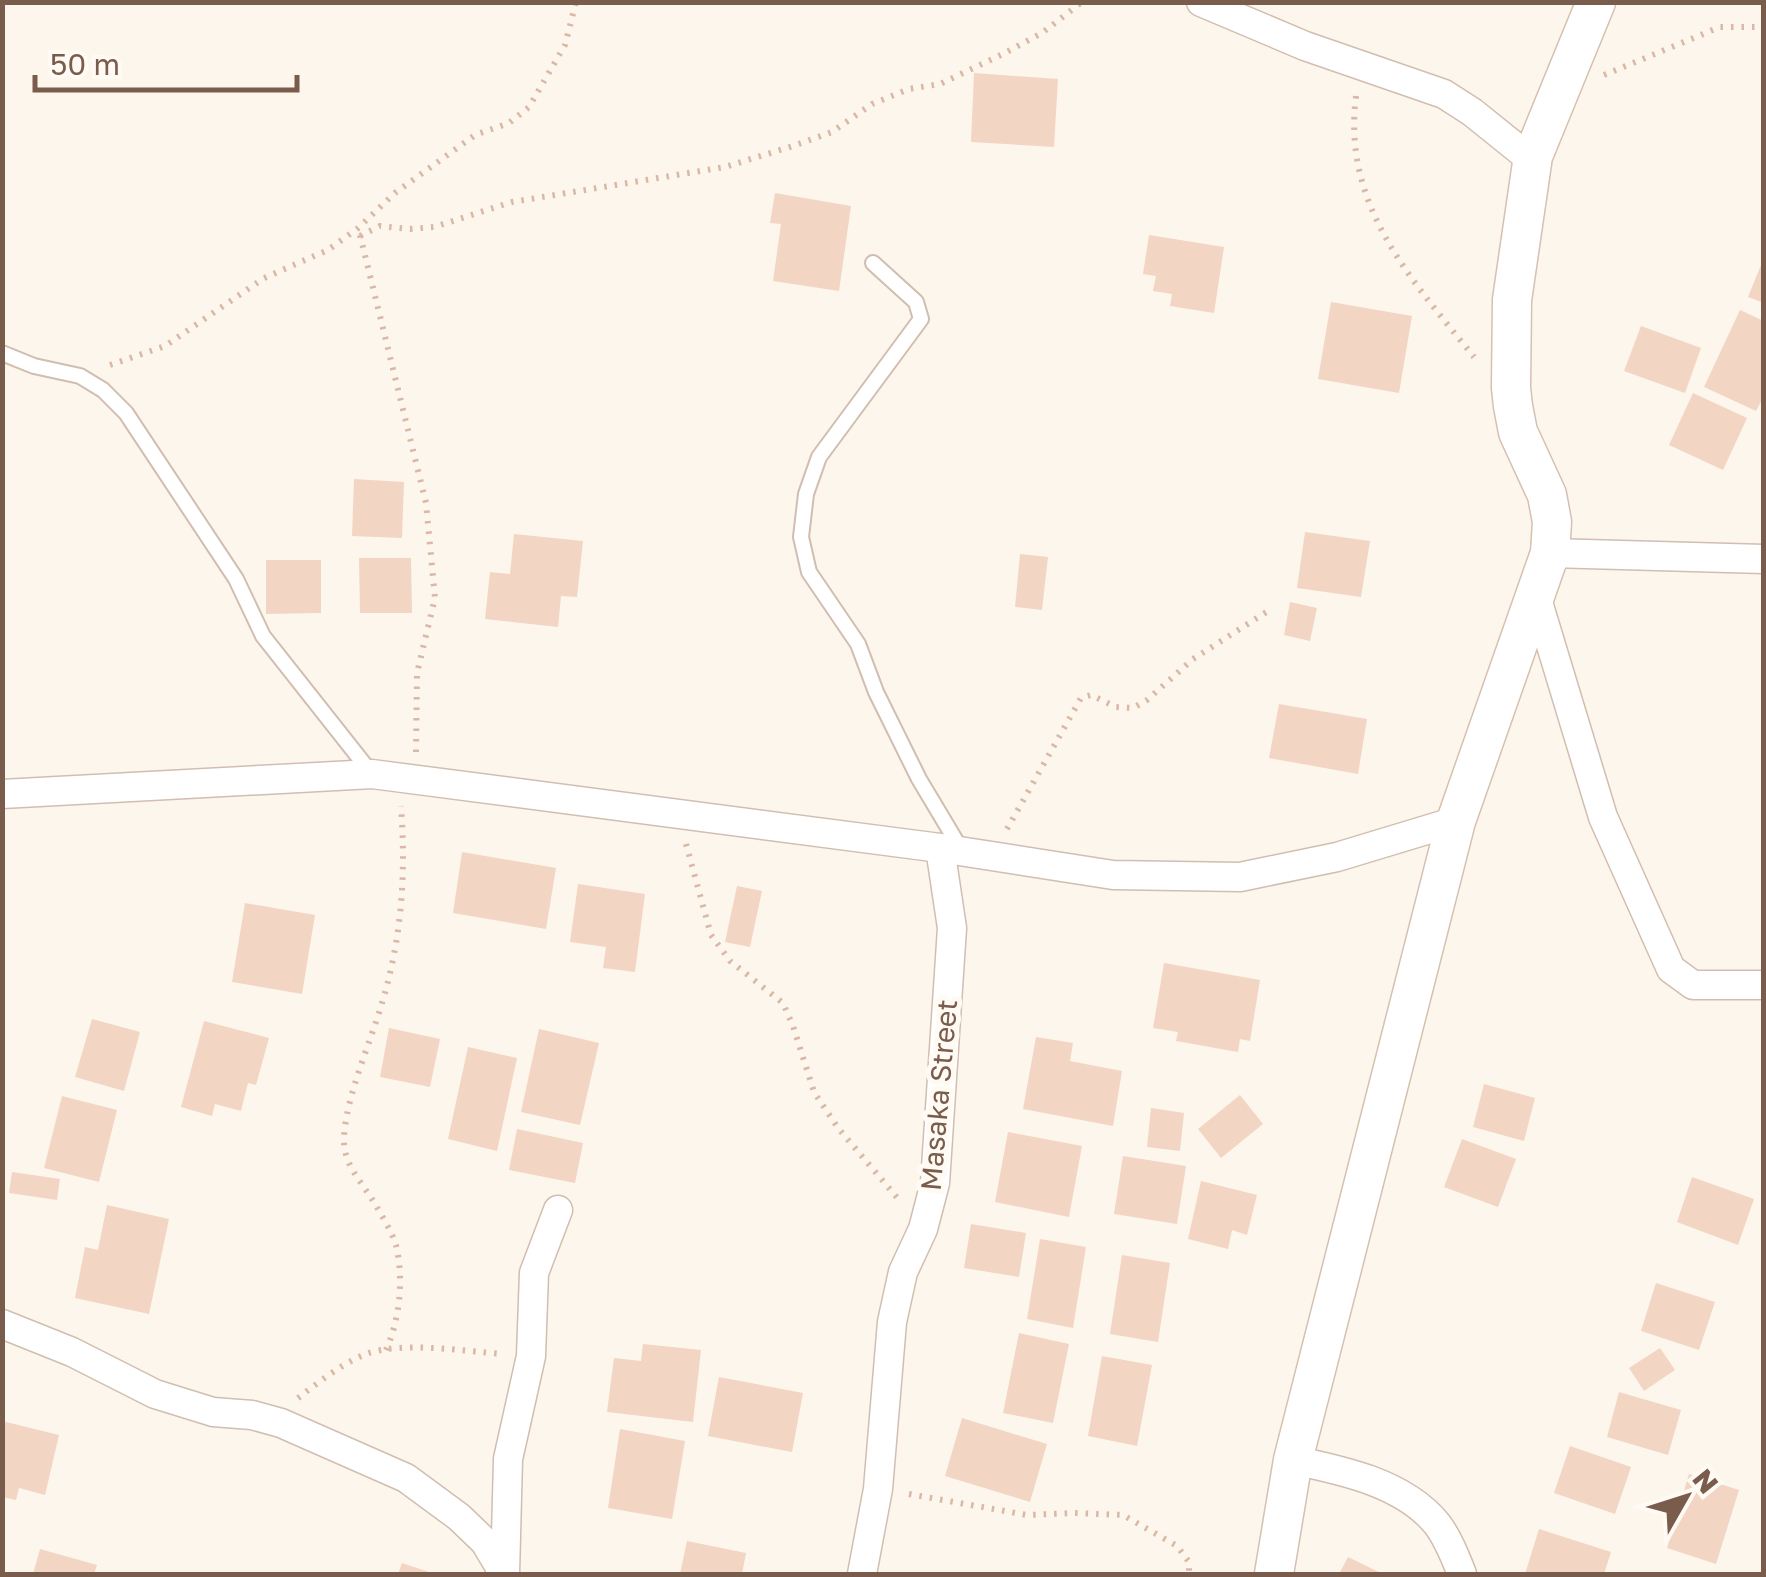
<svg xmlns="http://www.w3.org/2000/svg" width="1766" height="1577" font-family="'Golos Text',sans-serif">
<rect width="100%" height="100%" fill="#fdf6ec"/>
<g fill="#f3d5c3">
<path d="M974 73 1058 79 1054 147 971 142Z"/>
<path d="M775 193 851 206 839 291 773 281 781 224 770 223Z"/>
<path d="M1149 235 1224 247 1214 313 1170 306 1172 294 1153 291 1156 276 1143 274Z"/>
<path d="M1763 260H1764V303L1748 297Z"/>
<path d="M1331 302 1412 316 1399 393 1318 379Z"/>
<path d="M1740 310 1764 321V396L1756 411 1704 387Z"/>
<path d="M1641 326 1701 348 1685 393 1624 371Z"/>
<path d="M1693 393 1747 418 1723 470 1669 445Z"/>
<path d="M354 479 404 482 402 538 352 536Z"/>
<path d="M1305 532 1370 541 1361 597 1297 588Z"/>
<path d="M514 534 583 541 577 597 561 596 558 627 485 619 490 572 510 574Z"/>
<path d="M1020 554 1048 557 1042 610 1015 607Z"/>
<path d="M359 558H411L412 613H360Z"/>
<path d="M266 560H321V613L266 614Z"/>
<path d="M1290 602 1317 608 1310 641 1284 635Z"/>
<path d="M1279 704 1367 719 1358 774 1269 758Z"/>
<path d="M462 852 556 868 546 929 453 913Z"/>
<path d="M578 884 645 894 635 972 603 968 606 947 570 942Z"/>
<path d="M737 886 762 891 750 947 725 942Z"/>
<path d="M245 903 315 915 302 994 232 982Z"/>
<path d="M1164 963 1260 980 1250 1041 1240 1039 1238 1052 1176 1041 1178 1032 1153 1028Z"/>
<path d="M92 1019 140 1032 124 1091 75 1077Z"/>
<path d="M204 1021 269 1038 256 1085 248 1083 241 1111 215 1104 212 1116 181 1107Z"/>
<path d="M389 1028 440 1039 430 1087 380 1077Z"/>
<path d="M539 1029 599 1043 580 1125 521 1112Z"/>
<path d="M1036 1037 1073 1043 1070 1061 1122 1071 1113 1126 1023 1109Z"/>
<path d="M468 1047 517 1058 497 1151 448 1139Z"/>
<path d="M1484 1084 1535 1098 1524 1141 1473 1127Z"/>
<path d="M1240 1095 1263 1124 1221 1158 1198 1129Z"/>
<path d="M62 1096 117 1110 99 1182 44 1168Z"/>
<path d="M1151 1108 1184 1113 1180 1151 1147 1147Z"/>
<path d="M517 1129 583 1143 575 1183 509 1170Z"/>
<path d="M1008 1132 1082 1146 1069 1217 995 1202Z"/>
<path d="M1462 1139 1516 1159 1498 1207 1444 1187Z"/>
<path d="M1123 1156 1186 1166 1177 1224 1114 1214Z"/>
<path d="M12 1172 60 1179 57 1200 9 1193Z"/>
<path d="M1692 1177 1754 1199 1738 1245 1677 1222Z"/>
<path d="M1201 1181 1257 1195 1247 1235 1232 1230 1228 1249 1188 1239Z"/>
<path d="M107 1205 169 1219 149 1314 75 1298 85 1247 98 1250Z"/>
<path d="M971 1224 1026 1233 1019 1277 964 1268Z"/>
<path d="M1040 1239 1086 1247 1073 1328 1027 1319Z"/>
<path d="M1122 1255 1170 1263 1158 1342 1110 1334Z"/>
<path d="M1656 1283 1715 1302 1699 1350 1641 1331Z"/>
<path d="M1019 1333 1069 1344 1053 1423 1003 1413Z"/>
<path d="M643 1344 701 1350 693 1422 607 1412 614 1358 641 1361Z"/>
<path d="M1660 1348 1675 1370 1644 1391 1629 1368Z"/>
<path d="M1102 1356 1152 1365 1137 1446 1088 1436Z"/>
<path d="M719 1377 803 1393 792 1452 708 1436Z"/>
<path d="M1619 1392 1681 1410 1668 1455 1607 1437Z"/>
<path d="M962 1418 1047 1444 1030 1502 945 1476Z"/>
<path d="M2 1421 59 1435 45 1495 19 1488 16 1500 2 1497Z"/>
<path d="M620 1429 685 1441 672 1519 608 1508Z"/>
<path d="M1570 1446 1631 1467 1615 1514 1554 1493Z"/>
<path d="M1689 1474 1739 1490 1716 1564 1667 1548Z"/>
<path d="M1539 1529 1611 1552 1604 1574H1525Z"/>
<path d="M687 1541 746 1553 742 1574H680Z"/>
<path d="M40 1549 97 1565 94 1574H33Z"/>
<path d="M1348 1557 1383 1574H1339Z"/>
<path d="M402 1563 435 1574H398Z"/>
</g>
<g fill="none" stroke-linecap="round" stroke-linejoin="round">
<defs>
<g id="lane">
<path d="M873 263 916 302 921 319 819 457 806 494 801 537 809 572 858 644 876 692 919 779 962 851"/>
<path d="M2 353 34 366 80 376 103 390 126 413 236 579 263 636 372 774"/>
</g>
<g id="street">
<path d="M1201 2 1305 46 1444 94 1472 112 1533 161"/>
<path d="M1550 553 1764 559"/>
<path d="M1537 599 1603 817 1671 969 1693 985H1764"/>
<path d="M2 794 372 774 940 848 1113 875 1240 877 1337 857 1456 821"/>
<path d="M2 1324 72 1352 155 1394 213 1412 252 1415 281 1423 406 1478 459 1517 485 1542 504 1574"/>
<path d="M1293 1460C1341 1470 1404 1483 1437 1524 1448 1538 1456 1559 1462 1574"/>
<path d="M505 1574 508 1459 531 1356 534 1273 558 1210"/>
<path d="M862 1574 878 1489 892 1322 903 1272 923 1229 935 1183 952 928 940 848"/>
</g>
<path id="secondary" d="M1274 1574 1293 1460 1456 821 1550 553 1552 522 1547 495 1518 432 1513 406 1511 388 1512 300 1533 156 1596 2"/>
</defs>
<use href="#lane" stroke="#d1beb0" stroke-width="18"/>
<use href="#street" stroke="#d1beb0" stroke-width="31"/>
<use href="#secondary" stroke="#d6c0b0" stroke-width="41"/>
<g stroke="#d9b8a5" stroke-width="6" stroke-dasharray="2.5 8" stroke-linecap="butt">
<path d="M1604 75 1720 27H1764"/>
<path d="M1356 96C1342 205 1410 278 1474 357"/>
<path d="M360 235 426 503 435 598 417 673 416 752"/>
<path d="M360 236 380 226 410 229 434 227 512 202 725 167 793 146 832 132 872 104 909 89 940 84 1005 53 1042 33 1082 2"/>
<path d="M110 365 165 346 264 278 328 250 358 228 395 193 475 135 509 123 529 107 565 45 576 2"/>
<path d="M1007 829 1081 698 1091 695 1116 707 1133 708 1147 700 1193 659 1268 611"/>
<path d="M686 844 711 935 730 961 783 1003 793 1026 814 1092 838 1128 900 1201"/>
<path d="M386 1350C400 1319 404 1279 396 1245 392 1232 382 1216 375 1204 362 1182 342 1164 344 1136 347 1094 370 1044 382 1003 402 937 406 874 401 806"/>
<path d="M298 1398C319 1382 341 1364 366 1354 401 1341 465 1351 502 1354"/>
<path d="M909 1494 1027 1515 1075 1513 1123 1515 1177 1546 1189 1562V1574"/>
</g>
<use href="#lane" stroke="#fff" stroke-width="14"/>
<use href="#street" stroke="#fff" stroke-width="28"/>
<use href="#secondary" stroke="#fff" stroke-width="38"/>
</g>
<g text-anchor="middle" stroke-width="10" stroke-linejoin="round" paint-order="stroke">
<g font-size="28" fill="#7a5c4d" stroke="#fffaf3">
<text transform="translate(939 1095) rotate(-85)" y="10">Masaka Street</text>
</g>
</g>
<rect width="1766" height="1577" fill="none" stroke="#7a5c4d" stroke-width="10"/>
<g transform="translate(1686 1497) rotate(51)" stroke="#fffaf3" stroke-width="8" paint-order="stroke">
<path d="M0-8L18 38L0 25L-18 38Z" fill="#7a5c4d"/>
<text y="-15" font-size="28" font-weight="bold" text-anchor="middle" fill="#7a5c4d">N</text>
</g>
<path d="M35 75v15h262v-15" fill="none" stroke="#7a5c4d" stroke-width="5"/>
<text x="50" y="75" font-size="30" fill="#7a5c4d" stroke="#fffaf3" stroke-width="8" paint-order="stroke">50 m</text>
</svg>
